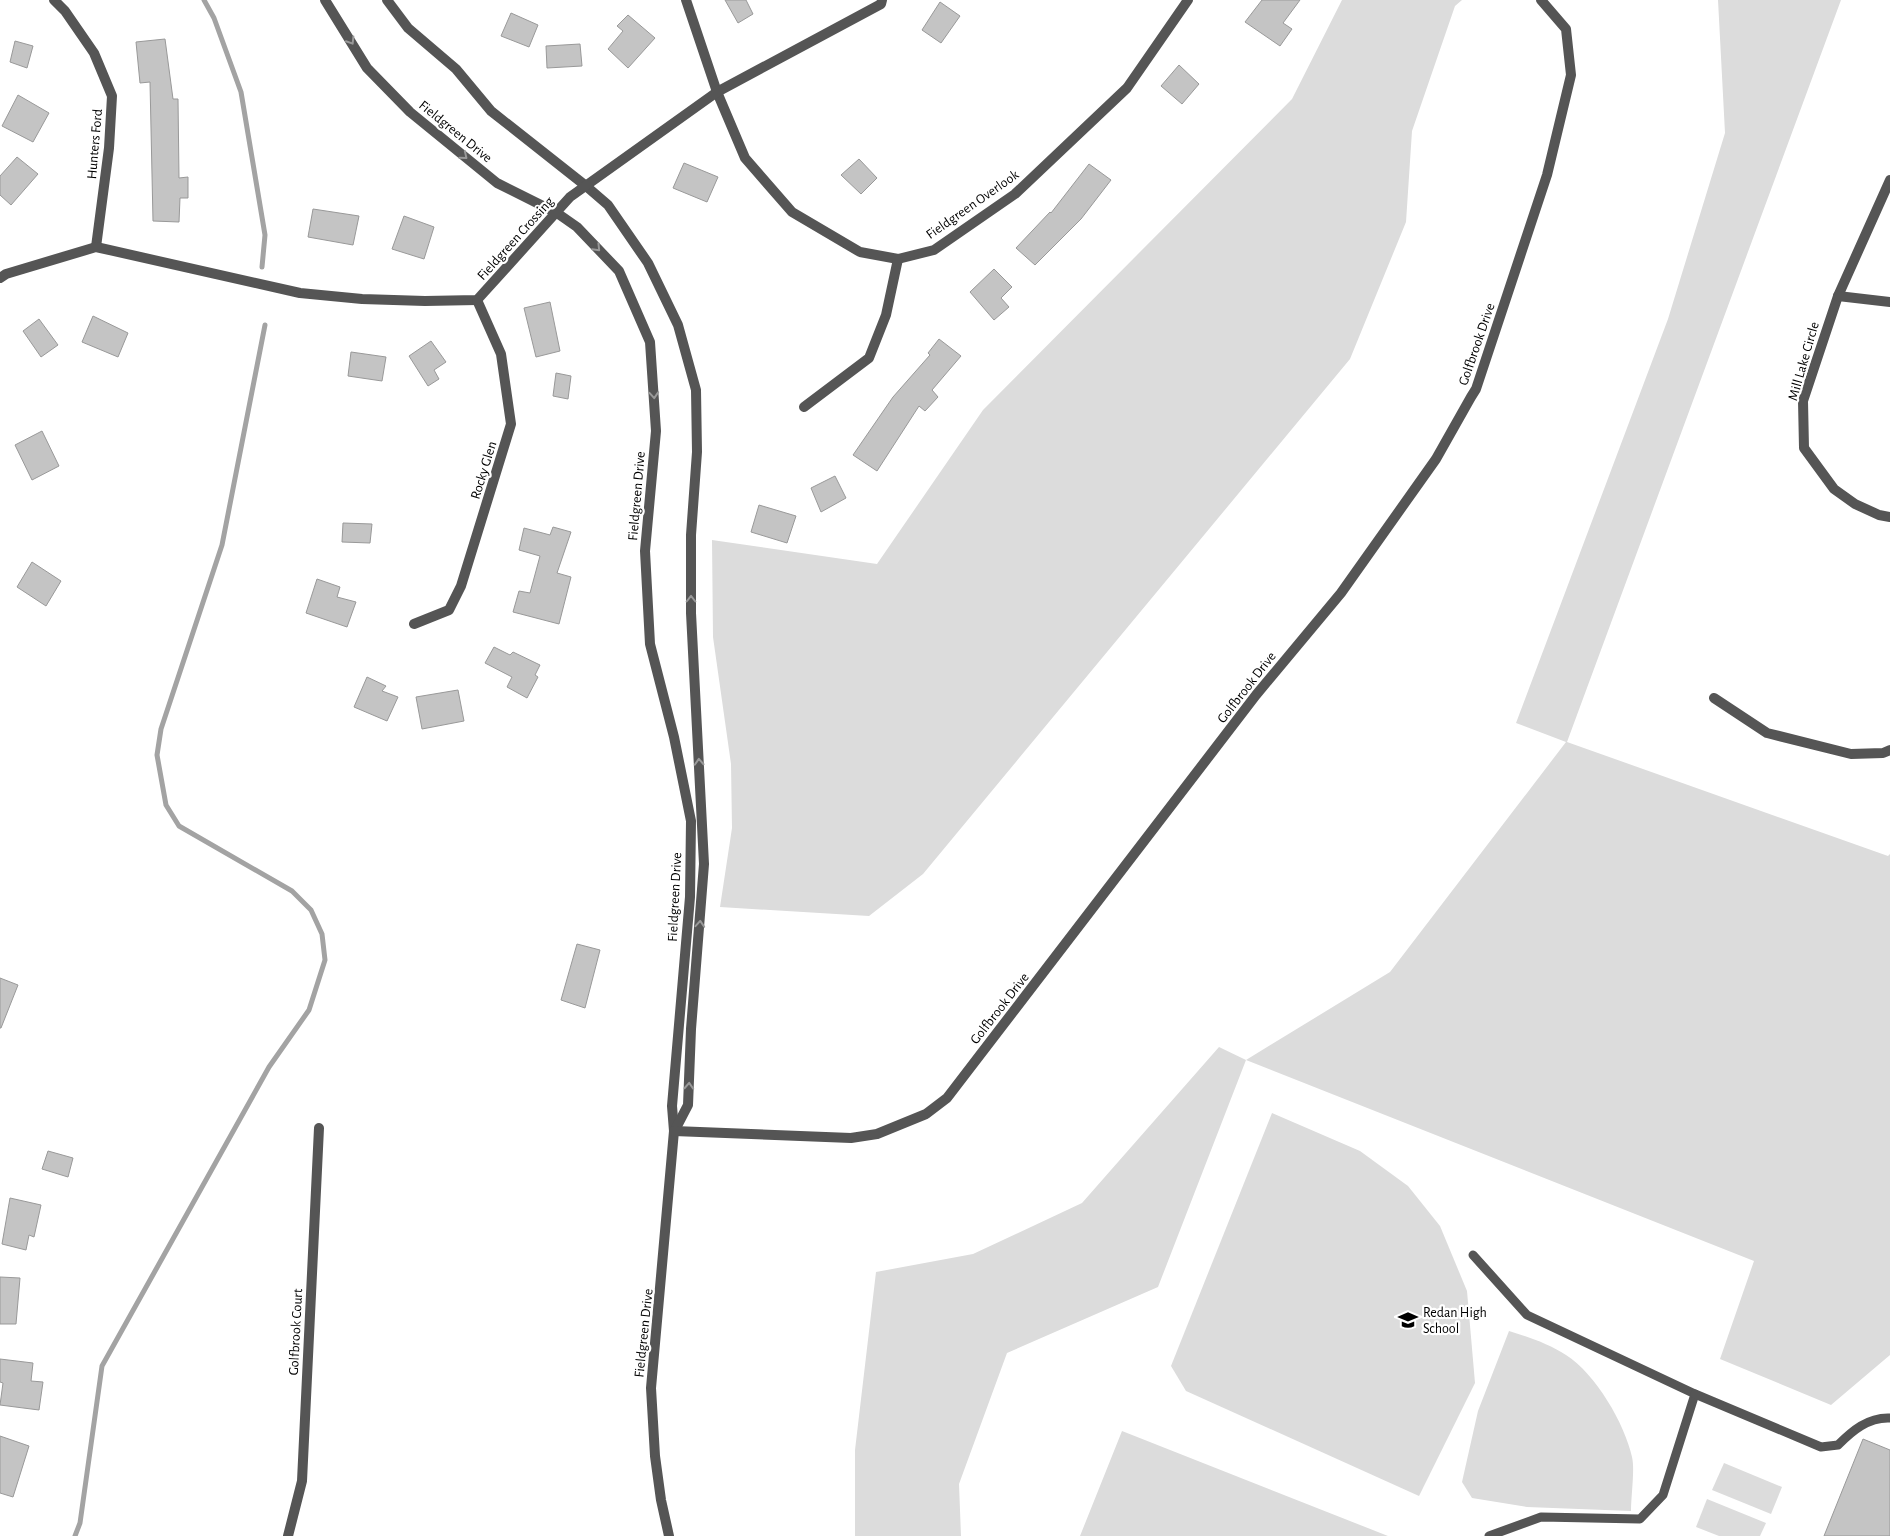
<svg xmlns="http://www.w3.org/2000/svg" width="1890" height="1536" font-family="'Alegreya Sans',sans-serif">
<rect width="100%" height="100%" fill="#fff"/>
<g fill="#dcdcdc">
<path d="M1342 0H1462L1455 6 1412 131 1406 222 1350 359 923 874 869 916 720 907 732 828 731 764 713 637 712 540 877 564 983 410 1292 99Z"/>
<path d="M1718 0H1841L1567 742 1888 856 1890 854V1355L1831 1405 1720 1359 1754 1261 1246 1060 1158 1287 1007 1353 959 1484 961 1536H855V1450L876 1272 973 1254 1082 1203 1219 1047 1246 1060 1390 972 1566 742 1516 723 1668 319 1725 133Z"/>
<path d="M1272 1113 1360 1151 1408 1186 1440 1226 1467 1291 1475 1383 1419 1496 1186 1391 1171 1366Z"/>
<path d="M1509 1331C1529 1337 1549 1344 1566 1355 1595 1373 1625 1424 1632 1457 1635 1469 1631 1496 1631 1511L1527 1507 1472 1498 1462 1482 1478 1411Z"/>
<path d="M1122 1431 1388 1536H1080Z"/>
<path d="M1724 1463 1782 1487 1771 1514 1712 1490Z"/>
<path d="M1707 1499 1766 1523 1760 1536H1719L1696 1527Z"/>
</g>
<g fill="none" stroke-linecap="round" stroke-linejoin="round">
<g stroke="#a3a3a3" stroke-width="5">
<path d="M204 0 214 18 241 92 265 235 262 267"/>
<path d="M75 1536 80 1523 102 1366 269 1067 309 1010 325 960 322 934 311 910 292 891 179 826 166 805 157 755 161 729 222 545 265 325"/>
</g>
</g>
<g fill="#c4c4c4" stroke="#999">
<path d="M725 0H746L753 14 738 23Z"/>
<path d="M1262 0H1300L1283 23 1292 29 1280 46 1245 22Z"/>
<path d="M940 2 960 16 941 43 922 30Z"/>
<path d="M511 13 538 25 529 47 501 36Z"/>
<path d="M628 15 655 38 628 68 608 49 623 31 617 26Z"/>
<path d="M165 39 173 99H178L179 178 188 177V198H180L179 222 153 221 150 82 140 83 136 42Z"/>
<path d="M15 41 33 46 27 68 10 62Z"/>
<path d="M580 44 582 66 547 68 546 46Z"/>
<path d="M1179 65 1199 84 1182 104 1161 86Z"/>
<path d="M18 95 49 113 33 142 2 126Z"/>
<path d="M17 157 38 174 11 205 0 195V176Z"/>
<path d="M859 159 877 178 861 194 841 175Z"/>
<path d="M684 163 718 177 707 202 673 188Z"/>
<path d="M1089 164 1111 180 1081 219 1035 265 1016 248 1050 212 1051 213Z"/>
<path d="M313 209 359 216 353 245 308 237Z"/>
<path d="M404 216 434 227 424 259 392 249Z"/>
<path d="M994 269 1012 287 1001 298 1009 307 994 320 970 292Z"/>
<path d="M550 302 560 351 536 357 524 308Z"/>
<path d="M93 316 128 333 118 357 82 342Z"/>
<path d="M39 319 58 345 41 357 23 331Z"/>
<path d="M939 339 961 356 932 390 938 397 925 411 919 406 877 471 853 455 893 397 930 355 928 353Z"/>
<path d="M431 341 446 362 434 370 439 379 428 386 409 356Z"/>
<path d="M351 352 386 357 382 381 348 376Z"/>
<path d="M556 373 571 376 568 399 553 396Z"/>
<path d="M42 431 59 466 32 480 15 445Z"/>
<path d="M835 476 846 498 821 512 811 488Z"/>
<path d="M759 505 796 516 787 543 751 532Z"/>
<path d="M343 523 372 524 370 543 342 542Z"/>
<path d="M553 527 571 532 557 573 571 577 559 624 513 612 519 591 530 593 540 556 519 550 524 528 550 535Z"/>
<path d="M32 562 61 581 46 606 17 587Z"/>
<path d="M317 579 340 587 337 597 356 602 347 627 306 613Z"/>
<path d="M494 647 510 655 513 652 540 665 535 675 538 677 527 698 507 687 512 677 485 663Z"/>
<path d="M367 677 386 686 382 691 398 697 387 721 354 707Z"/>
<path d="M458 690 464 721 422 729 416 697Z"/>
<path d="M577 944 600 950 585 1008 561 1000Z"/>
<path d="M0 978 18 985 1 1028H0Z"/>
<path d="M48 1151 73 1158 68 1177 42 1169Z"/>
<path d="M10 1198 41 1205 34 1237 29 1235 26 1250 2 1244Z"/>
<path d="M0 1277 20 1278 16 1324H0Z"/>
<path d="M0 1359 33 1363 31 1381 43 1382 39 1410 0 1405 3 1383 0 1382Z"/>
<path d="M0 1436 29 1446 13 1497 0 1493Z"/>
<path d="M1863 1439 1890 1450V1536H1824Z"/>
</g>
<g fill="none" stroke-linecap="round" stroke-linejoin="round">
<g stroke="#555" stroke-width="9">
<path d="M1473 1255 1527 1315 1695 1394 1663 1495 1640 1519 1541 1517 1489 1536"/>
<path d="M1695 1394 1821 1447 1838 1445C1852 1431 1868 1417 1890 1418"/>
</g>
<g stroke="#555" stroke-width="10">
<path d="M54 0 65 11 94 53 112 96 109 148 96 247"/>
<path d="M325 0 367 68 410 112 497 183 557 213 577 227 619 271 650 342 656 431 645 551 650 644 674 737 691 821 690 897 672 1106 674 1131 651 1388 655 1456 661 1500 669 1536"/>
<path d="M387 0 408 28 456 69 491 111 586 186 608 205 648 263 678 325 696 390 697 452 691 535V613L704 864 691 1029 688 1105 675 1130"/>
<path d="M686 0 717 92 745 158 792 212 860 252 898 259 934 250 1015 194 1127 88 1188 0"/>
<path d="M1890 180 1838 296 1803 401 1804 448 1834 489 1855 504 1879 515 1890 517"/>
<path d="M0 278 6 274 96 247 300 293 362 299 425 301 477 300 570 197 717 92 881 4 882 0"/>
<path d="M1838 296 1890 302"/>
<path d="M804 407 869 358 886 315 898 259"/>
<path d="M414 624 449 610 461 586 511 424 501 354 477 300"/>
<path d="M1714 698 1767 733 1851 754 1883 753 1890 750"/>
<path d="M674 1131 851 1138 877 1134 926 1114 947 1098 1256 695 1341 593 1436 459 1471 397 1476 389 1547 175 1571 75 1566 29 1541 0"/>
<path d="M288 1536 302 1481 319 1128"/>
</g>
</g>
<defs><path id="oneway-chevron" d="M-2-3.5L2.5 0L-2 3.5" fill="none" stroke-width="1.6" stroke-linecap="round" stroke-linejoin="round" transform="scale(1.25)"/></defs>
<g stroke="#999">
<use href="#oneway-chevron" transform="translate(351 41) rotate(58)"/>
<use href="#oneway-chevron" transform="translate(464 156) rotate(39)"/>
<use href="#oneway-chevron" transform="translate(597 248) rotate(46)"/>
<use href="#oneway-chevron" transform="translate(654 395) rotate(86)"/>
<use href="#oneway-chevron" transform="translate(691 599) rotate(-90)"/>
<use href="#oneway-chevron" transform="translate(699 762) rotate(-93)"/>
<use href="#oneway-chevron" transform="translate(700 924) rotate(-86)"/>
<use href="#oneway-chevron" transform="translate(689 1086) rotate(-87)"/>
</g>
<defs>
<symbol id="school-bare" viewBox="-9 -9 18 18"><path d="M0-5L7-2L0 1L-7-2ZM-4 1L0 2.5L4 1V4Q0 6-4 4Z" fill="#000" stroke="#fff" stroke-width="2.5" paint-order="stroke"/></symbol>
</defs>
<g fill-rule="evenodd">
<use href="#school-bare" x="1394" y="1306" width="28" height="28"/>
</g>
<g text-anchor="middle" stroke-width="4.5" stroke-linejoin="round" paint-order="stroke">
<g font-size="14" fill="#000" stroke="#fff">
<text transform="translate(456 131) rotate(39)" y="5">Fieldgreen Drive</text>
<text transform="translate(94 144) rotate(-85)" y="5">Hunters Ford</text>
<text transform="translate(972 204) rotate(-35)" y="5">Fieldgreen Overlook</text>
<text transform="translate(515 238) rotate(-48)" y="5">Fieldgreen Crossing</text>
<text transform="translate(1476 344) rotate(-71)" y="5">Golfbrook Drive</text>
<text transform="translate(1803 361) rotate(-74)" y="5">Mill Lake Circle</text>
<text transform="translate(483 470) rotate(-73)" y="5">Rocky Glen</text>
<text transform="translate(636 496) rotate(-85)" y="5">Fieldgreen Drive</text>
<text transform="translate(1246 687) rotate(-52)" y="5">Golfbrook Drive</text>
<text transform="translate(674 897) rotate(-87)" y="5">Fieldgreen Drive</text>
<text transform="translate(999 1008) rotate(-52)" y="5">Golfbrook Drive</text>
<text transform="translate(295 1332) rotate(-87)" y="5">Golfbrook Court</text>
<text transform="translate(643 1333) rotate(-84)" y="5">Fieldgreen Drive</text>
</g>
<g font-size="14" fill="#000" stroke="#fff" text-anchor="start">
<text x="1423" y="1317">Redan High<tspan x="1423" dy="16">School</tspan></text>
</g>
</g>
</svg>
